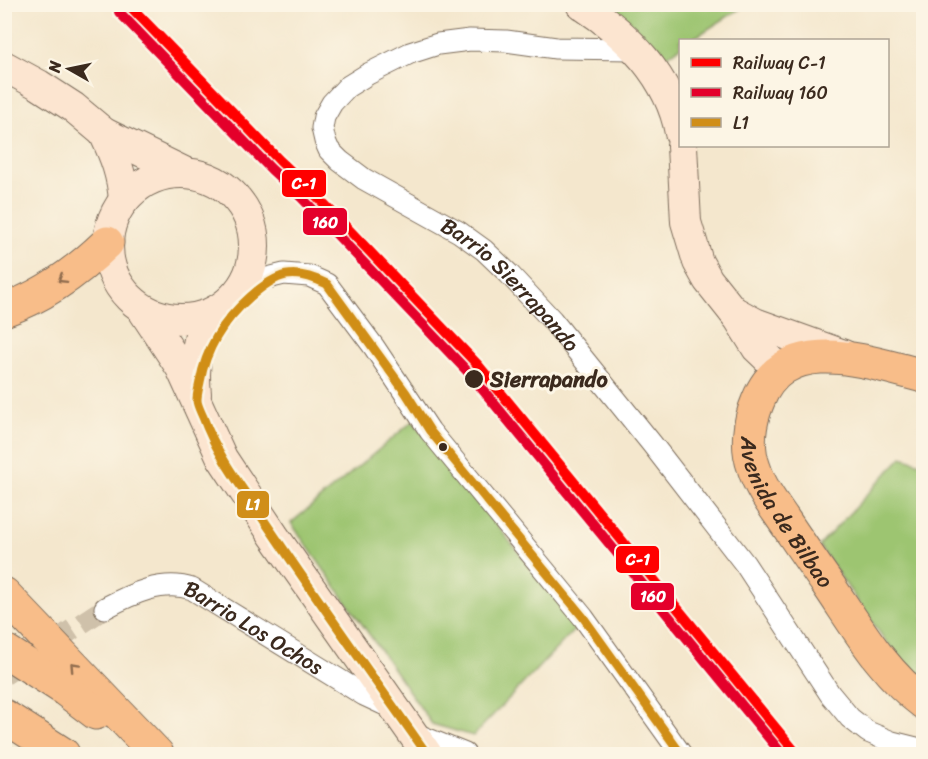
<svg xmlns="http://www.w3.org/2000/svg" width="928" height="759" font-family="Sriracha,sans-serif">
<rect width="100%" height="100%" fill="#fcf5e5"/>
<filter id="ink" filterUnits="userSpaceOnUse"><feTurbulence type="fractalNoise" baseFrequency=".0167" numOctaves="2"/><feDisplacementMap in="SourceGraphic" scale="12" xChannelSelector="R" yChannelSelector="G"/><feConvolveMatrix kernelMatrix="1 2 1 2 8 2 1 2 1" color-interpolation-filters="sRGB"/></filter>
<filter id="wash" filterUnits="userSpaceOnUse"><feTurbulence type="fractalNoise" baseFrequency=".008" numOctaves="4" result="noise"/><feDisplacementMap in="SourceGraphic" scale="24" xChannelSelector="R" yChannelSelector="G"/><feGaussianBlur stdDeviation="1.35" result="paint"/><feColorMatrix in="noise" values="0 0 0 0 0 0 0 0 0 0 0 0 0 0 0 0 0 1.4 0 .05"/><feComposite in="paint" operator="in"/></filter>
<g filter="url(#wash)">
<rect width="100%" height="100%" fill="#f4e7cd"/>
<g fill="#9dc571" stroke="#6c7848" stroke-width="1.5">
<path d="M603 5H746L691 40H680V47L663 59 616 13Z"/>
<path d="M413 421 578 626 473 736 432 724 291 523Z"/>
<path d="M902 457 923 464V685L884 639 819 546Z"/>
</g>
</g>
<g filter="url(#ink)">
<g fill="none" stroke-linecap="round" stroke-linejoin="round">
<path stroke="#cfc1aa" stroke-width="21" stroke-dasharray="21 10" stroke-linecap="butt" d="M4 675 105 608"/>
<defs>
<g id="street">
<path id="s1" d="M634 49 556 48 506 41 470 40 438 44 410 53 368 74 347 87 332 103 324 117 322 128 325 141 329 150 340 161 364 179 459 232 484 250 509 274 552 320 652 444 745 564 830 694 850 718 868 732 892 742 924 750"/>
<path d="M243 284 284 274 309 276 327 284 374 347 430 431 583 617 681 754"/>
<path id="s2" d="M105 608C131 594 163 579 192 589L364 695 394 709"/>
<path d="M413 733 465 754"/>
</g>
<g id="secondary">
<path d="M581 4C627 34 670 77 680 133"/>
<path d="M4 66 39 85 73 107 104 133 186 173"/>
<path d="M104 133C115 156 122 175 124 200"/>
<path d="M682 146 686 222 698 262 708 280 739 319 757 348 781 371"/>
<circle cx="181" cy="246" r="73"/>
<path d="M142 309 181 368 222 458 274 536 427 754"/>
<path d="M733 311 755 323 844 355"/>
<path d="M196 394C193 367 197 341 206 315"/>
</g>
<g id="highway">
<path d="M4 310C42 297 78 271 107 243"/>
<path id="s3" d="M924 376C870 363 786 330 758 401 749 422 746 447 754 468 760 487 772 503 783 519 798 541 812 562 827 583 856 625 882 672 924 703"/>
<path d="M4 594 157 754"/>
<path d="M4 650 63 688 96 713"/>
<path d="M4 716 63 754"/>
</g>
</defs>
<use href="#street" stroke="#7c6c5b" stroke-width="23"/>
<use href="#secondary" stroke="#7c6c5b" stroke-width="32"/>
<use href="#highway" stroke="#7c6c5b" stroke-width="35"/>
<use href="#street" stroke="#fff" stroke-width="21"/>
<use href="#secondary" stroke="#fce5d0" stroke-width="30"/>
<use href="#highway" stroke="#f8bd89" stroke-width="33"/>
<path stroke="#3b2a1e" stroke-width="4.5" stroke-dasharray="9 4.5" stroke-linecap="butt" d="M113 4 157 54 280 161"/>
<defs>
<path id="bus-1" d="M427 754C369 672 311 591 255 507 235 478 215 450 203 417 201 412 197 405 197 400 197 394 199 387 200 382 206 347 224 320 250 297 277 273 293 267 327 284L406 393 430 431 583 617 681 754"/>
</defs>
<use href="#bus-1" stroke="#fcf5e5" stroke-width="14"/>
<use href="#bus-1" stroke="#d08e19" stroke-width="9"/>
<defs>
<path id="rail-1" d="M128 4 280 161 310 189 478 365 797 754"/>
<path id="rail-2" d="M119 12 271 169 302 198 469 373 782 754"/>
</defs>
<use href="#rail-1" stroke="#fcf5e5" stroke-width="15"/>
<use href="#rail-2" stroke="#fcf5e5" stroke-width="15"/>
<use href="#rail-1" stroke="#f00" stroke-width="10"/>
<use href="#rail-2" stroke="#e4002b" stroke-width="10"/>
</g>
<defs><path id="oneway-chevron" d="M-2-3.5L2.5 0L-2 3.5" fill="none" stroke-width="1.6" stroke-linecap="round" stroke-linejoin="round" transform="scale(1.5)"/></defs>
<g stroke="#906c4e">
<use href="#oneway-chevron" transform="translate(62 279) rotate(148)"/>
<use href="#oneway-chevron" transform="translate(74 666) rotate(-133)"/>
</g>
</g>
<g fill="#3b2a1e" stroke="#fcf5e5" stroke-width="2">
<circle cx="474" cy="379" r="10"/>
<circle cx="443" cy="447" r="5"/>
</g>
<g text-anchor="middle" stroke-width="6" stroke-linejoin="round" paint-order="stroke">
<g font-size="22" fill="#3b2a1e" stroke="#fcf5e5">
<text dy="8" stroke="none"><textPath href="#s1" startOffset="598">Barrio Sierrapando</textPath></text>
<text dy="8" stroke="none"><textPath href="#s3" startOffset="309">Avenida de Bilbao</textPath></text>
<text dy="8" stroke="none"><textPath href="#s2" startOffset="164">Barrio Los Ochos</textPath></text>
</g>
<g font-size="22" font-weight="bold" fill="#3b2a1e" stroke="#fcf5e5" text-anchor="start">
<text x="490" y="387">Sierrapando</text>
</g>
</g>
<g stroke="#fcf5e5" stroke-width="2">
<rect x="281" y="169" width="46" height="29" rx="6" fill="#f00"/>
<rect x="302" y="207" width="46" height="29" rx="6" fill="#e4002b"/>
<rect x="236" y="490" width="34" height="29" rx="6" fill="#d08e19"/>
<rect x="615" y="545" width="45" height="29" rx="6" fill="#f00"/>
<rect x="630" y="582" width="45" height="29" rx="6" fill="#e4002b"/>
</g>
<g font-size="16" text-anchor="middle" font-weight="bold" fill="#fff">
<text x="304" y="189">C-1</text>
<text x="325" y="228">160</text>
<text x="253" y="510">L1</text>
<text x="638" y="565">C-1</text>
<text x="653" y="602">160</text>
</g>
<rect width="928" height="759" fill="none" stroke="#fcf5e5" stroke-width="24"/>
<rect x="679" y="39" width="210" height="108" fill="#fcf5e5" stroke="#afa495" stroke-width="1.5"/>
<rect x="691" y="58" width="30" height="9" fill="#ff0000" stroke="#afa495" stroke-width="1.5"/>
<text x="733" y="69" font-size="18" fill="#3b2a1e">Railway C-1</text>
<rect x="691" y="88" width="30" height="9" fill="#e4002b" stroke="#afa495" stroke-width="1.5"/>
<text x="733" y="99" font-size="18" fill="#3b2a1e">Railway 160</text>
<rect x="691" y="118" width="30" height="9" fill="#d08e19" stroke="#afa495" stroke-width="1.5"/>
<text x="733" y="129" font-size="18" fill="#3b2a1e">L1</text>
<g transform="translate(69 69) rotate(279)" stroke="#fcf5e5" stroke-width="4.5" paint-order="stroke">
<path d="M0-4.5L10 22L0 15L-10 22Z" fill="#3b2a1e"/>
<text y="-9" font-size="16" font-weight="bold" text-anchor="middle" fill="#3b2a1e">N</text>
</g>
</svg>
